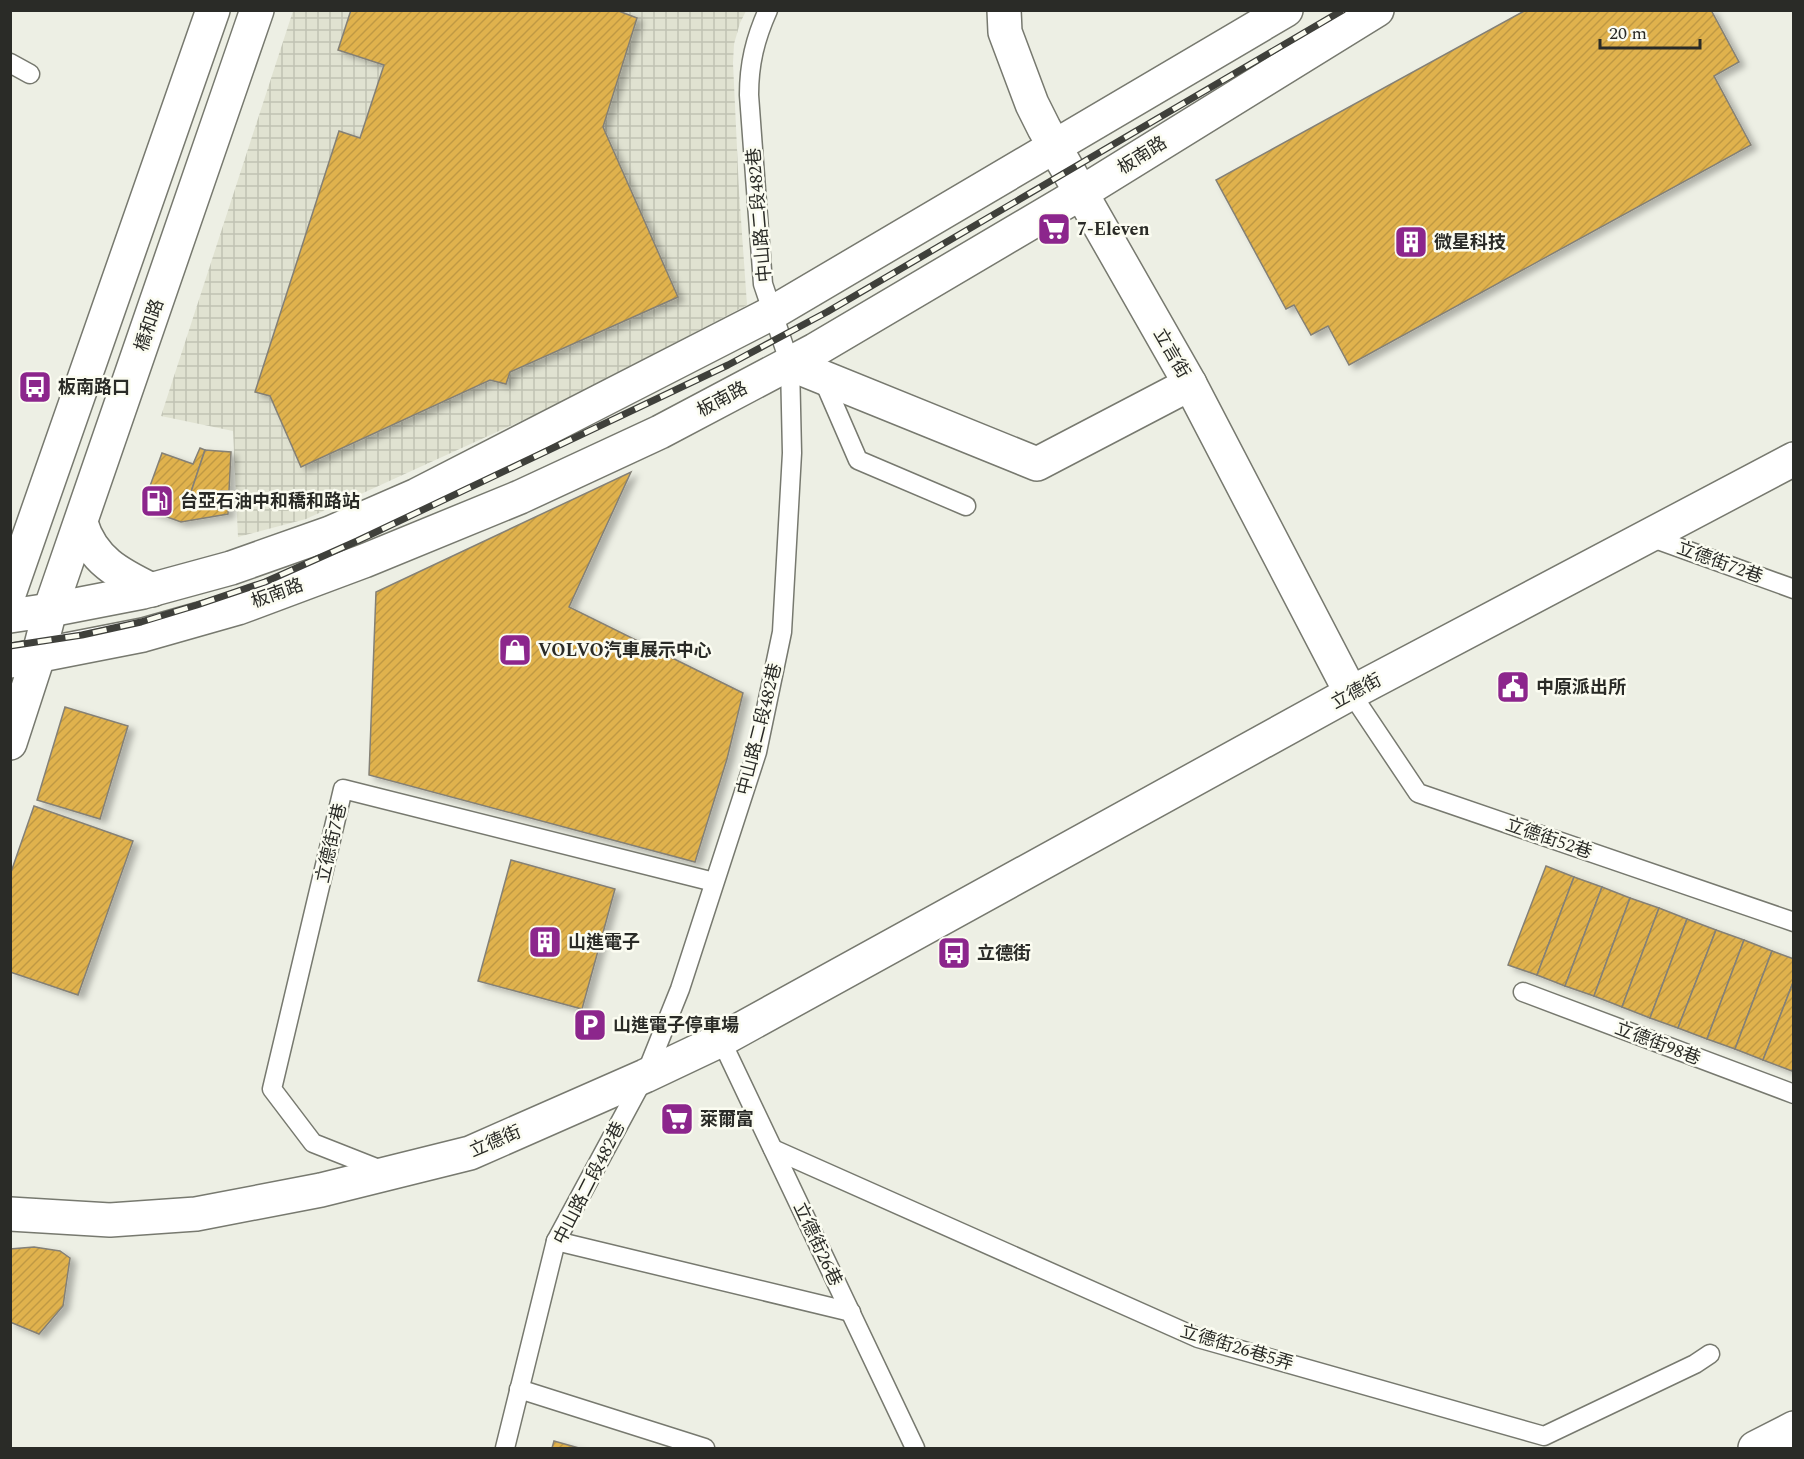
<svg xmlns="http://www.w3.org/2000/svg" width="1804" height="1459" font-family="Spectral,'Noto Sans TC',serif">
<defs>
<pattern id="industrial-grid" width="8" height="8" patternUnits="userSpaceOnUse" patternTransform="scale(1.5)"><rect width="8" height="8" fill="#e0e2d1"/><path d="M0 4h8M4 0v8" fill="none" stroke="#c0c2b3"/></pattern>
<pattern id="building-hatch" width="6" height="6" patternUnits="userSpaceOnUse" patternTransform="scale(1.5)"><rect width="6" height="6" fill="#e0b24d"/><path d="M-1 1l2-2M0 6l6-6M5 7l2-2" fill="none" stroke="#c09943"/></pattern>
<filter id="shadow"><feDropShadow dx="6" dy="4" stdDeviation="3" flood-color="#0004"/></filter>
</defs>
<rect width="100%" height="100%" fill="#edefe4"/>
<path fill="url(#industrial-grid)" d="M293 11H746L740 23 734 44 733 63 739 191 747 305 554 406 306 519 238 537 233 431 161 416Z"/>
<g fill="url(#building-hatch)" stroke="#848076" stroke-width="1.5" filter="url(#shadow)">
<path d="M351 10H616L637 18 603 127 678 297 510 372 506 384 490 380 301 467 270 396 255 392 339 131 360 138 384 65 338 50Z"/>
<path d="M1526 10H1711L1739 62 1714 76 1751 145 1349 365 1328 326 1311 335 1294 305 1286 309 1216 180Z"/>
<path d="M200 448 205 450 186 507 218 509 220 491H229L228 514 181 522 142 508 162 453 193 464Z"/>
<path d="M205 450 231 452 229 491H220L218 509 186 507Z"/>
<path d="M631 472 569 607 743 693 727 759 695 862 369 775 376 592Z"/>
<path d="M65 707 128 726 100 819 37 800Z"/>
<path d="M34 806 133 841 78 995 10 972V875Z"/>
<path d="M511 860 615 889 582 1009 478 981Z"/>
<path d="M1546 866 1574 877 1537 975 1508 965Z"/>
<path d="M1574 877 1602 887 1565 986 1537 975Z"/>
<path d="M1602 887 1630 898 1594 996 1565 986Z"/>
<path d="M1630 898 1659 908 1622 1007 1594 996Z"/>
<path d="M1659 908 1687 919 1650 1018 1622 1007Z"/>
<path d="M1687 919 1716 930 1678 1028 1650 1018Z"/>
<path d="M1716 930 1744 940 1707 1039 1678 1028Z"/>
<path d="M1744 940 1772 951 1735 1049 1707 1039Z"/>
<path d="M1772 951 1794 959V980L1763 1060 1735 1049Z"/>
<path d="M1794 980V1066L1792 1071 1763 1060Z"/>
<path d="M34 1247 60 1251 70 1258 63 1306 39 1334 10 1322V1249Z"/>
<path d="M554 1441 579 1448H552Z"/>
</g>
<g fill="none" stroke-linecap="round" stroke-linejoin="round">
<defs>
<g id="service">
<path d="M10 63 30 74"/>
<path d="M822 377 858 460 966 506"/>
<path d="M1647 536 1794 589"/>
<path d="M1351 693 1418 793 1794 922"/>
<path d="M1523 992 1794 1094"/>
<path d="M721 1040 915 1448"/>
<path d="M773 1149 1198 1338 1544 1436 1695 1364 1710 1354"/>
<path d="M384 1171 313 1143 272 1089 343 789 714 882"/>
<path d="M556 1241 851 1312"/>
<path d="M519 1389 705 1448"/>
<path d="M505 1448 556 1241 645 1076 680 989 757 752 782 632 792 453 790 364 763 284 749 95C749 64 755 39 768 10"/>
</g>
<g id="minor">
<path d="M1004 10 1005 32 1032 104 1044 128 1190 384 1351 693"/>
<path d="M790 364 1037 464 1190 384"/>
<path d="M10 616 50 610 143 592 231 568 330 533 417 495 772 313 1286 10"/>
<path d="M10 661 143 635 238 608 364 561 520 497 660 432 815 350 1081 193 1377 10"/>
<path d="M10 1214 110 1220 196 1214 321 1190 470 1153 645 1076 721 1040 1351 693 1794 459"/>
</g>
<g id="tertiary">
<path d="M81 523C92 560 119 574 152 590"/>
<path d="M10 591 213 10"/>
<path d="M10 743 38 657 50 610 257 10"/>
<path d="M1755 1448 1794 1428"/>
</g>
</defs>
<use href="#service" stroke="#77796f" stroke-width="21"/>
<use href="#minor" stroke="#77796f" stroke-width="36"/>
<use href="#tertiary" stroke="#77796f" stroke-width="36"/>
<use href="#service" stroke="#fff" stroke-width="18"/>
<use href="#minor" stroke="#fff" stroke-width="33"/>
<use href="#tertiary" stroke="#fff" stroke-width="33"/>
<defs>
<path id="rail" d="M10 646 82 635 141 622 197 605 265 582 357 541 728 365 827 312 1343 10"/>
</defs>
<use href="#rail" stroke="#3f403b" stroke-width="7"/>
<use href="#rail" stroke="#fbfcf1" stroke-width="4.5" stroke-dasharray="14" stroke-linecap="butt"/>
</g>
<defs>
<symbol id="supermarket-square" viewBox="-11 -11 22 22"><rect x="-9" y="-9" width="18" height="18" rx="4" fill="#8c268c" stroke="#fbfcf1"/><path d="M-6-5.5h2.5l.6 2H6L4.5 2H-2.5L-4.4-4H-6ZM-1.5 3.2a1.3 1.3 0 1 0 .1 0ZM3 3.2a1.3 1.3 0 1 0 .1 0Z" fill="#fff"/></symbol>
<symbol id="building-square" viewBox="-11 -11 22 22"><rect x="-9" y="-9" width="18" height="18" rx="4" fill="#8c268c" stroke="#fbfcf1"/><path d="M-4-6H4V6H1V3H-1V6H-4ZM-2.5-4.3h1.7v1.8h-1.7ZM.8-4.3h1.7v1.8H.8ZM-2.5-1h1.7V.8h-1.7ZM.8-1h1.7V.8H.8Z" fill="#fff"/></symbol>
<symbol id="bus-square" viewBox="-11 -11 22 22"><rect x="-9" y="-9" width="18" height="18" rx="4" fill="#8c268c" stroke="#fbfcf1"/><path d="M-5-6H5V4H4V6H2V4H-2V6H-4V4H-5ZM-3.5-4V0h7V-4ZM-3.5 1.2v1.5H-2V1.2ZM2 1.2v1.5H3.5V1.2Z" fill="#fff"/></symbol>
<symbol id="fuel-square" viewBox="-11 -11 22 22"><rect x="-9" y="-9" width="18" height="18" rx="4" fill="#8c268c" stroke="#fbfcf1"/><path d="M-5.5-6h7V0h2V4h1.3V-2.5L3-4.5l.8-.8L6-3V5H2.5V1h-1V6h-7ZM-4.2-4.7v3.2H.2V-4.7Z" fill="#fff"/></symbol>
<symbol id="shop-square" viewBox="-11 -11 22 22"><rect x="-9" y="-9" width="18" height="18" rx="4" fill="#8c268c" stroke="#fbfcf1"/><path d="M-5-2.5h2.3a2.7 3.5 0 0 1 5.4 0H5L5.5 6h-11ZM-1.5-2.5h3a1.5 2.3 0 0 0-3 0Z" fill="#fff"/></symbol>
<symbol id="civic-square" viewBox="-11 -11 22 22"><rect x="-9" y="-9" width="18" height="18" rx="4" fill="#8c268c" stroke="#fbfcf1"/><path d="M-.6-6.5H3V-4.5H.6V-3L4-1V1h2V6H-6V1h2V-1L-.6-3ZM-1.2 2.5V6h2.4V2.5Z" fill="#fff"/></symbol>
<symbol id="parking-square" viewBox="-11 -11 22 22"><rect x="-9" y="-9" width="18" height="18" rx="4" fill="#8c268c" stroke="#fbfcf1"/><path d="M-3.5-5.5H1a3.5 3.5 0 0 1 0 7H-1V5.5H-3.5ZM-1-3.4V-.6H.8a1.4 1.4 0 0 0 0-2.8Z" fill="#fff"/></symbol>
</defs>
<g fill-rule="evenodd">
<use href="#supermarket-square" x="1035" y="210" width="38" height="38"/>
<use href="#building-square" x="1392" y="223" width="38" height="38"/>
<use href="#bus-square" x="16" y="368" width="38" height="38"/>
<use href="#fuel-square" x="138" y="482" width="38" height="38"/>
<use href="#shop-square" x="496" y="631" width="38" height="38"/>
<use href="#civic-square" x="1494" y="668" width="38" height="38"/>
<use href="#building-square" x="526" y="923" width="38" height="38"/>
<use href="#bus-square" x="935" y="934" width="38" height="38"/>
<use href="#parking-square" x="571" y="1006" width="38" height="38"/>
<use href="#supermarket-square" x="658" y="1100" width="38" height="38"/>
</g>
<g text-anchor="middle" stroke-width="5" stroke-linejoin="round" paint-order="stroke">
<g font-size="18" fill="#2a2b27" stroke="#fbfcf1">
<text transform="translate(1142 155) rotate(-32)" y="6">板南路</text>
<text transform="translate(759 215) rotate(-95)" y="6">中山路二段482巷</text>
<text transform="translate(149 325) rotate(-71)" y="6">橋和路</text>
<text transform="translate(1172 353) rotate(60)" y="6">立言街</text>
<text transform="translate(722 399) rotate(-28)" y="6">板南路</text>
<text transform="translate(1720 562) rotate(20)" y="6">立德街72巷</text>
<text transform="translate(277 593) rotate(-20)" y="6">板南路</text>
<text transform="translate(1356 691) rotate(-28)" y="6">立德街</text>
<text transform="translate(759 729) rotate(-76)" y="6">中山路二段482巷</text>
<text transform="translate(1549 838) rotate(19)" y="6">立德街52巷</text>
<text transform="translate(331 843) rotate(-77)" y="6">立德街7巷</text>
<text transform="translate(1658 1043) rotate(21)" y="6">立德街98巷</text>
<text transform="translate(495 1141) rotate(-23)" y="6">立德街</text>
<text transform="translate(589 1183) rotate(-63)" y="6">中山路二段482巷</text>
<text transform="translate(818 1244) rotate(65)" y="6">立德街26巷</text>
<text transform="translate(1237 1347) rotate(17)" y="6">立德街26巷5弄</text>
</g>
<g font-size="18" font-weight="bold" fill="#2a2b27" stroke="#fbfcf1" text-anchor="start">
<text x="1077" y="235">7-Eleven</text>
<text x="1434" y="248">微星科技</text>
<text x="58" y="393">板南路口</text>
<text x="180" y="507">台亞石油中和穚和路站</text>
<text x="538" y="656">VOLVO汽車展示中心</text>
<text x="1536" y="693">中原派出所</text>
<text x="568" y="948">山進電子</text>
<text x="977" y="959">立德街</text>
<text x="613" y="1031">山進電子停車場</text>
<text x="700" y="1125">萊爾富</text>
</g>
</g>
<rect width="1804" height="1459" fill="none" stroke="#2a2b27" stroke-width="24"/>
<path d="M1600 39v9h100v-9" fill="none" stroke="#2a2b27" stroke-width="3"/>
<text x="1609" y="39" font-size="18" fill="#2a2b27" stroke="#fbfcf1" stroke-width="4.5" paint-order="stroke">20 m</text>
</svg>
